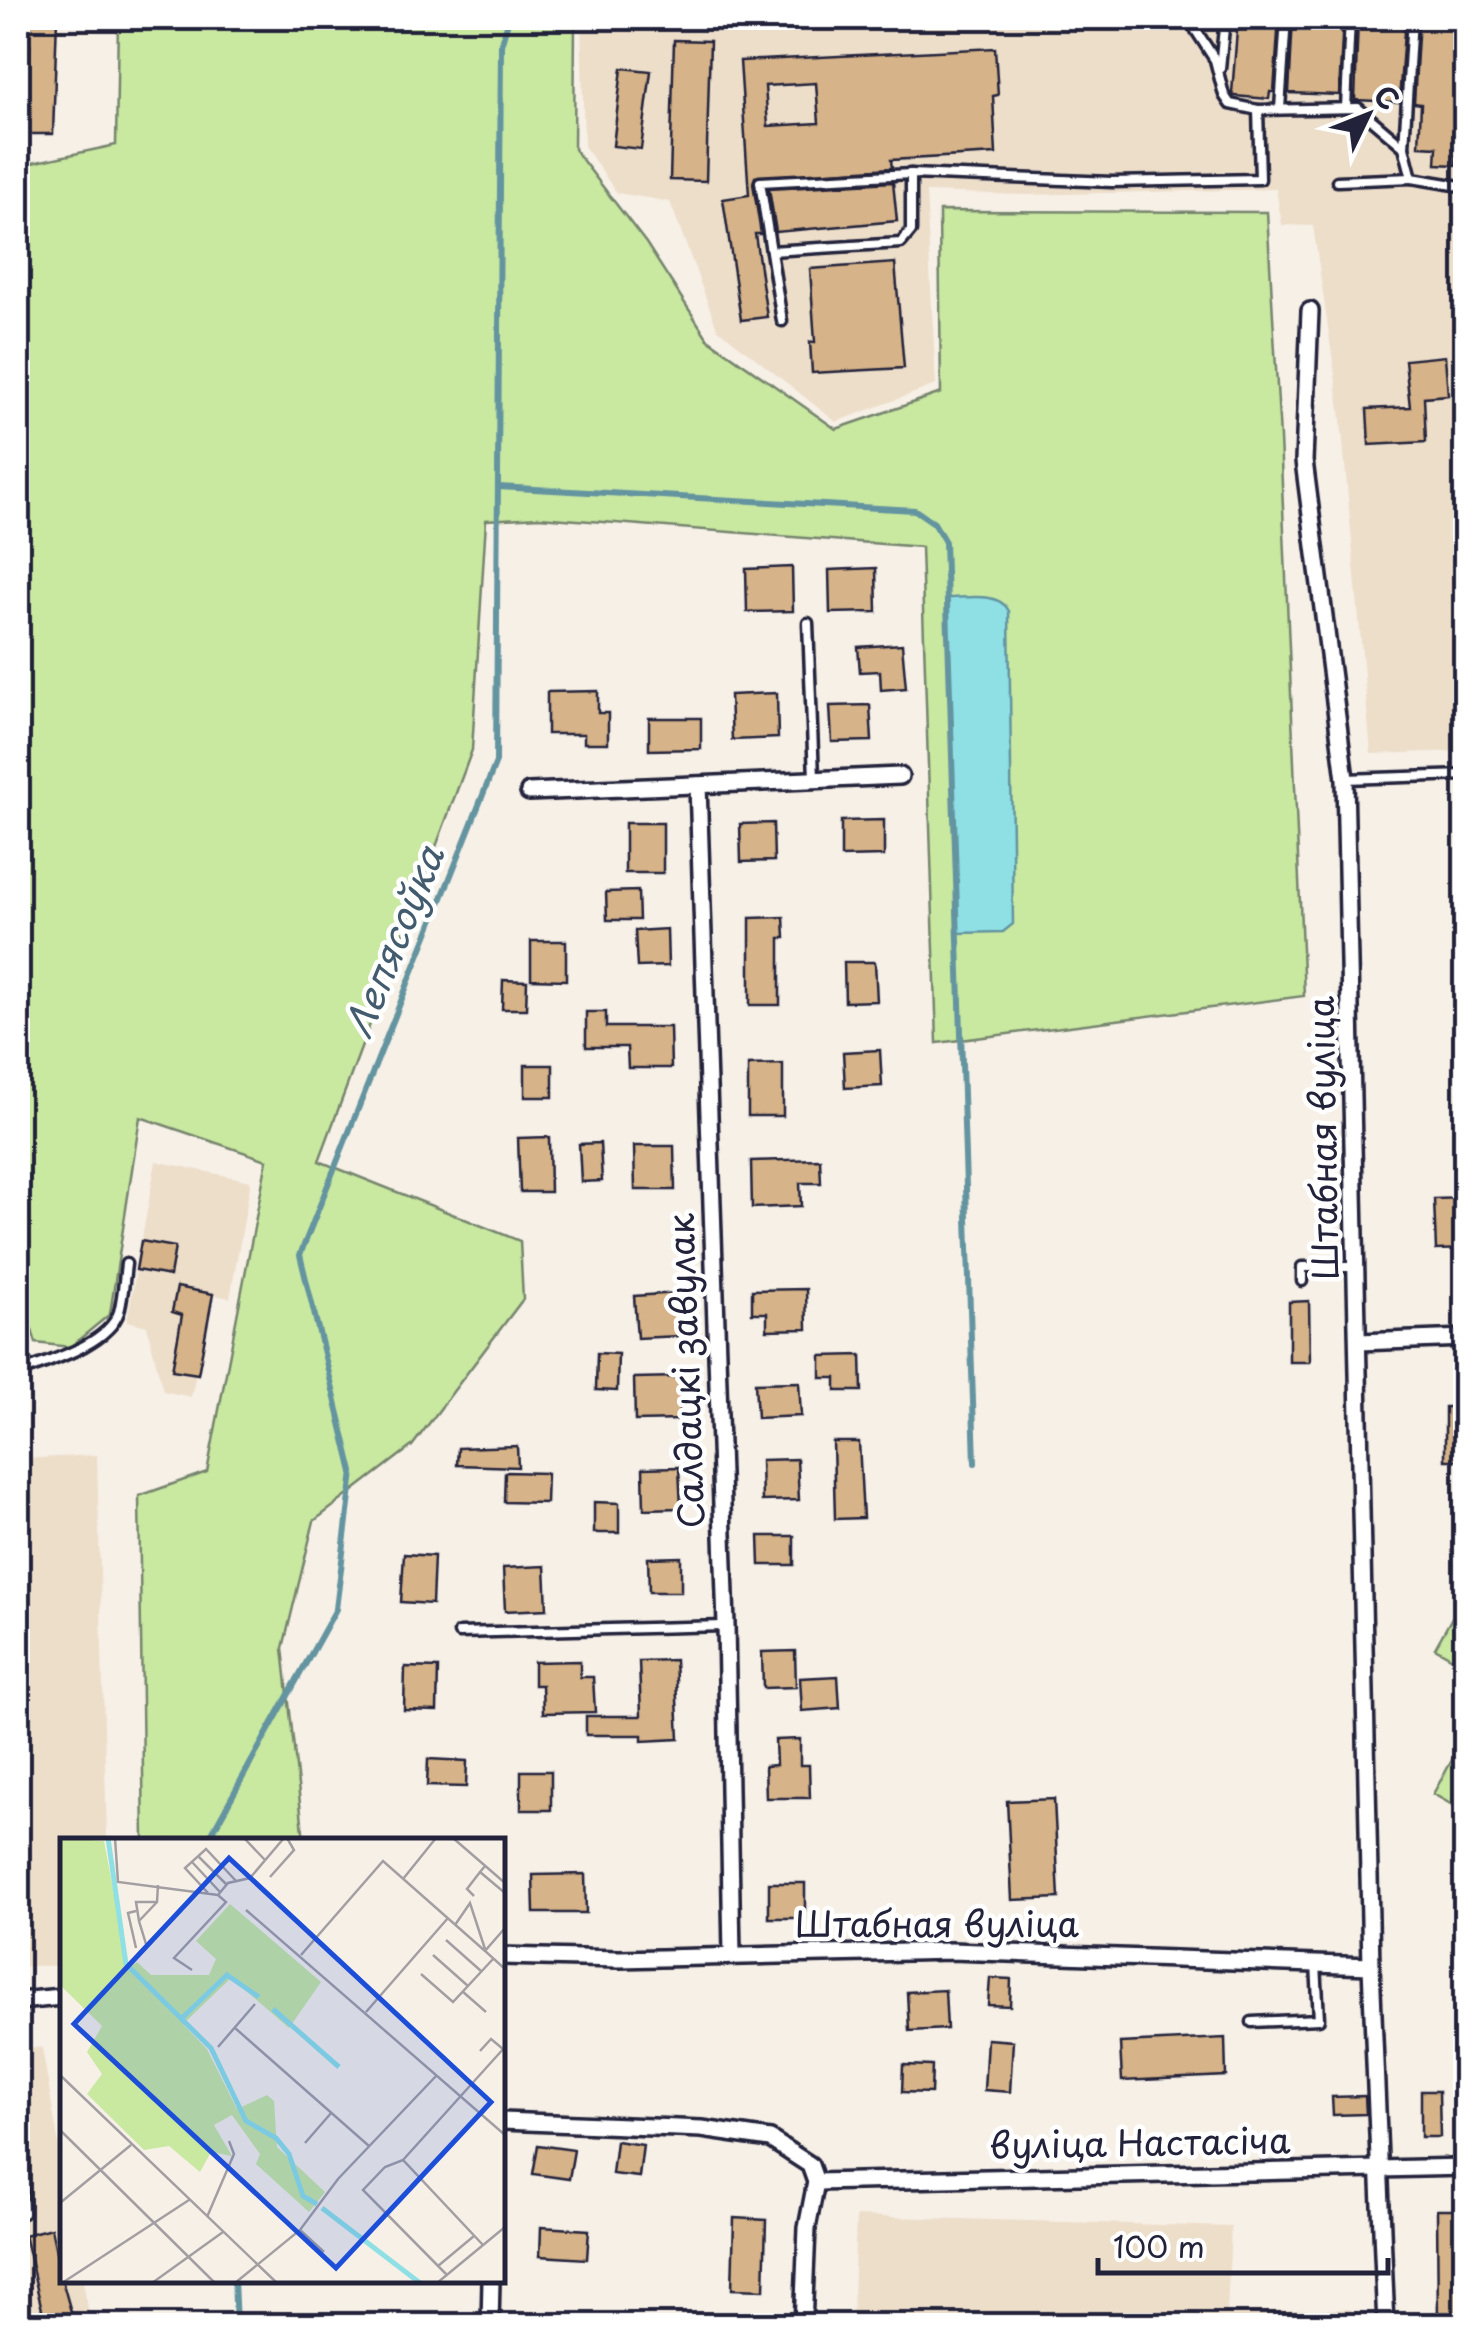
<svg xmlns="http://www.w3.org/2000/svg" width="1483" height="2343" font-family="'Playpen Sans',sans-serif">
<rect width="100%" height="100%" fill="#f7f0e7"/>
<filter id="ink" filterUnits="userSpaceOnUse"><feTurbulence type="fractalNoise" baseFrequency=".01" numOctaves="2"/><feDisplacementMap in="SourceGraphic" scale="20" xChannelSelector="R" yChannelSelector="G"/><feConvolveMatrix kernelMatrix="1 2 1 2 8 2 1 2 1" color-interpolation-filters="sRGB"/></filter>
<g filter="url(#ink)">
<g fill="#eddeca">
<path d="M581 18H1465V751L1371 754 1340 409 1313 226 1282 225 1276 189 1024 195 926 192 936 385 836 422 717 328 670 202 617 193 584 146Z"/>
<path d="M156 1161 251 1181 230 1298 213 1295 191 1397 163 1391 147 1326 127 1321Z"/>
<path d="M97 1455 107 1840H62V1966H18V1459Z"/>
<path d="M18 2046 42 2048 62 2163V2280L83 2281 91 2325 18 2326Z"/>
<path d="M856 2216 1231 2227 1227 2312 1350 2309 1351 2325H852Z"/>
</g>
<g fill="#c9e8a0" stroke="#76856e" stroke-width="2.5">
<path d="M118 18H538L575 22 574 149 646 243 708 339 836 429 941 393 939 211 1267 212 1280 438 1304 996 937 1043 921 547 539 517 486 520 472 750 319 1161 520 1241 523 1299 412 1446 314 1521 283 1648 304 1840H144L139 1496 207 1472 267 1160 140 1117 110 1314 70 1347 36 1343 18 1284V166L116 145Z"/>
<path d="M1465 1594V1665L1435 1648Z"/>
<path d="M1460 1746 1465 1749V1812L1433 1794Z"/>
</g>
<path fill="#8ee0e4" stroke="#6394a0" stroke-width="2.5" d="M947 598C967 598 999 591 1009 611L1013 924 1003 932 958 933Z"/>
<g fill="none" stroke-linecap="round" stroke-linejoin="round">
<g stroke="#6394a0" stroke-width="6">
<path d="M498 487 915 510 934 523 945 542 975 1463"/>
<path d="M208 1840 336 1609 353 1472 300 1255 496 762 501 45 509 18"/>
<path d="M234 2280 236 2326"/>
</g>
</g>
<g fill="#d6b388" stroke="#22223b" stroke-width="2.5" fill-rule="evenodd">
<path d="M18 18H57L53 134H28L30 46H18Z"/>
<path d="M1238 18H1279L1274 92H1270L1269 99 1234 96 1232 93Z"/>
<path d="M1293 18H1343L1339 95 1289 93Z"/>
<path d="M1358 18H1405L1399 102 1355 100Z"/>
<path d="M1419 18H1463L1456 165 1436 164 1437 147 1419 146 1421 104 1414 103Z"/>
<path d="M674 40 710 41 706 181 670 180Z"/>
<path d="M995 48 998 95 993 96 996 154 891 160 892 168 755 177 753 183 761 234H755L767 317 741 320 723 199 749 195 740 61ZM816 83 819 123 768 126 765 86Z"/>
<path d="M622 68 651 71 641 149 613 146Z"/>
<path d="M893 182 897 221 776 232 769 189Z"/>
<path d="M895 263 904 368 812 373 810 342H815L810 269Z"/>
<path d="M1445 356 1448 395 1424 397 1426 442 1369 445 1367 409 1410 407 1405 360Z"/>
<path d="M792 567 793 611 747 612 746 569Z"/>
<path d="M876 568 877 612 830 613 829 570Z"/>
<path d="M902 644 906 688 881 690 880 671 860 672 858 647Z"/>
<path d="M598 691V713H608V743H584V734H547V692Z"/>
<path d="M777 693 778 738 732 740 730 695Z"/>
<path d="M870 705 872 741 832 742 830 706Z"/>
<path d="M649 718H701V749L649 750Z"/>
<path d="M884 820V856L841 857V821Z"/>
<rect x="625" y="823" width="38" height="50"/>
<path d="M773 823 774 861 741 862 740 824Z"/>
<path d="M638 891 639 920H607L606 892Z"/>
<path d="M784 917 785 938H780V1005H750V918Z"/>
<path d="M667 929 668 966 637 967 635 931Z"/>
<path d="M531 941H566V980L531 979Z"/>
<path d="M844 962H875L877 1001 845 1002Z"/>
<path d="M503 980 527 981 526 1009H502Z"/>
<path d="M586 1012H606V1027H670L671 1068H628L627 1047H586Z"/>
<path d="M880 1050 882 1086 845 1088 843 1052Z"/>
<path d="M783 1064V1116H748V1065Z"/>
<rect x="525" y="1065" width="28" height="32"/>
<path d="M549 1137 550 1192H520L518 1138Z"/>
<path d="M600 1143 602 1181 581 1182 579 1144Z"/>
<path d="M634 1146H674L675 1190H635Z"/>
<path d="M820 1159 821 1183H800L801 1206 752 1208 751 1161Z"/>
<path d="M1466 1198V1249L1436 1250 1434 1199Z"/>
<path d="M141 1241 175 1247 170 1276 136 1270Z"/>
<path d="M177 1287 213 1294 198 1374 172 1370 182 1315 172 1312Z"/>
<path d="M806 1289 807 1329 767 1330V1313H752V1290Z"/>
<path d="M677 1293 680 1336 637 1338 634 1296Z"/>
<path d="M1309 1301 1310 1362H1289V1302Z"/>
<path d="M597 1353 618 1354 617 1391 596 1390Z"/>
<path d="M861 1355 862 1391H836V1378H821V1356Z"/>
<path d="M679 1377 680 1420 635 1421 634 1378Z"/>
<path d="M799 1382 801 1416 757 1418 755 1383Z"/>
<rect x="1445" y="1407" width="21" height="53"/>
<path d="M833 1442H859L863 1518 835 1519Z"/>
<path d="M517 1446 518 1467 457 1465 458 1448Z"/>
<path d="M797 1459 799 1500 762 1501 761 1460Z"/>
<path d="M679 1467 681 1508 644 1509 643 1468Z"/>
<path d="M505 1472 547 1473 546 1503 504 1502Z"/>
<path d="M594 1502 619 1503V1533H594Z"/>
<path d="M759 1536H794V1565H760Z"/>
<path d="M404 1554 434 1556 432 1604 401 1602Z"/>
<path d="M681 1557V1592H649L648 1558Z"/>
<path d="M545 1566 547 1609 505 1611 503 1568Z"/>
<path d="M795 1651 796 1687 763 1688 762 1652Z"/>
<path d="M675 1660 679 1739 642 1741V1735H586V1716H641L639 1661Z"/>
<path d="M580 1661V1677H593L595 1712 543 1713 542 1685H534V1662Z"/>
<path d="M405 1667 438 1668 437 1711 404 1710Z"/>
<path d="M838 1676 840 1708 802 1711 800 1678Z"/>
<path d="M800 1739V1765H809L810 1798H766L765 1766 776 1765 775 1740Z"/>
<path d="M428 1759 467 1761 466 1787 427 1786Z"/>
<rect x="521" y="1771" width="30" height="39"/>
<path d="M1054 1799 1059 1898 1012 1900 1007 1801Z"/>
<path d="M585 1874 586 1913H534L533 1875Z"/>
<rect x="769" y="1883" width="36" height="35"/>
<path d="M990 1978 1011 1979 1010 2006 988 2005Z"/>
<path d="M945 1990 947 2029 909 2031 907 1992Z"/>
<path d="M1225 2038 1226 2076 1122 2081 1120 2043Z"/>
<path d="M987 2039 1013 2041 1010 2092 984 2090Z"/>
<path d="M903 2065 932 2066 931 2093 902 2092Z"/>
<path d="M1421 2091H1439L1440 2137H1421Z"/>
<path d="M1365 2096 1366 2114 1333 2115 1332 2097Z"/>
<path d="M616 2141 643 2145 639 2177 612 2174Z"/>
<path d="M538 2145 574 2150 569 2179 533 2174Z"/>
<path d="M1437 2210H1466V2326H1438Z"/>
<path d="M734 2218 766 2220 764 2290 732 2289Z"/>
<path d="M541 2227 589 2230 587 2259 540 2256Z"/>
<path d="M51 2228 62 2280 75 2326H46L24 2235Z"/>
</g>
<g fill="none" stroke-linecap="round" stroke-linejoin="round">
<defs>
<g id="lane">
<path d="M1188 18 1215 60 1224 95 1230 104 1258 110"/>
<path d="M1220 68 1225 18"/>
<path d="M1346 108 1350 18"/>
<path d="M1280 109 1286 18"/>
<path d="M1404 147 1412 18"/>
<path d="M1337 181 1412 178"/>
<path d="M771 251 901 243 911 231V174"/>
<path d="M782 321 760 182 911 174 1112 182 1260 179 1258 110 1358 108 1404 147 1412 178 1466 187"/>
<path d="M808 623 814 778"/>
<path d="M1345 779 1466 775"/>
<path d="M1302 1281V1267H1357"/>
<path d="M18 1373C46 1362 108 1345 119 1312 123 1297 124 1280 126 1264"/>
<path d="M459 1633 724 1626"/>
<path d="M20 2001 18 2079 23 2213"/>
<path d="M1252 2022 1319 2019 1316 1964"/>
</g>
<g id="street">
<path d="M1310 311 1304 461 1345 779 1371 1966 1386 2326"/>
<path d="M698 785 726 1625 732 1955"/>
<path d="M529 792 900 776"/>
<path d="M1359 1342 1466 1338"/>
<path d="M502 1956 619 1959 951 1951 1371 1966"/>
<path d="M18 2001 62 1997"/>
<path d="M502 2121 702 2129 770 2139 810 2165 816 2182 807 2228 803 2326"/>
<path d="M816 2182 1466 2167"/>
<path d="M490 2326 491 2280"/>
</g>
</defs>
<use href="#lane" stroke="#22223b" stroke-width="15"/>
<use href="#street" stroke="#22223b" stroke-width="22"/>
<use href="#lane" stroke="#fff" stroke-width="8"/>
<use href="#street" stroke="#fff" stroke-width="15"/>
</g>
</g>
<g text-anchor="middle" stroke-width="9" stroke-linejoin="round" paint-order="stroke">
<g font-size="35" fill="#22223b" stroke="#fff">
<text transform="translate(1324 1138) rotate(-91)" y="12">Штабная вуліца</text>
<text transform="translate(687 1371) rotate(-92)" y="12">Салдацкі завулак</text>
<text x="937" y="1937">Штабная вуліца</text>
<text transform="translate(1140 2144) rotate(-1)" y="12">вуліца Настасіча</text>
</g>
<g font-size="38" font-style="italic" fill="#425b6e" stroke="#fff">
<text transform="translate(395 942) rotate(-68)" y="13">Лепясоўка</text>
</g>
</g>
<g transform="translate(60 1838)">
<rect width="445" height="445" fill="#f7f0e7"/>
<path d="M0 0 44 3 68 130 77 124 91 137H149L156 121 136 103 170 66 261 144 229 190 171 140 123 186 147 211 177 271 207 257 214 263 217 309 265 354 249 374 196 326 200 316 172 277 154 287 172 318 151 314 140 334 109 308 84 312 27 256 42 236 27 214 42 188 0 147Z" fill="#c9e8a0"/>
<path fill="none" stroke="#8ee0e4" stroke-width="5" d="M48 0 66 126 151 210 186 283 216 300 229 316 243 358 257 366M213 171 279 229M123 179 167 137 199 159M262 370 360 445"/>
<path fill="none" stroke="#a29ea2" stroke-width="2.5" d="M55 0 58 44 158 57M184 0 205 22M393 0 445 45M138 18 167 47M132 24 160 54M425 28 420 34 445 55M210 39 234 12 227 0M343 41 376 0M148 55 125 30 146 11 177 44M414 58 407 51 420 34M186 72 445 297M79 83 76 64H97M395 87 410 65 425 111M445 90 425 113 445 131M386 102 421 133M86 106 79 83 97 64 98 47M76 110 68 75 76 73M241 117 323 23 425 113M373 117 408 148M132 132 114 120 166 64 158 57 168 45 190 40 224 0M361 136 393 164 433 121M402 153 426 174M306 174 388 80M175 190 309 308M158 209 195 166M420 213 431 201 443 211M0 237 217 445M0 292 155 445M245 305 272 274M343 322 445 209M0 365 71 307M147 379 174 316 169 303M240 392 264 414M378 428 414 398M387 437 303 352 325 329 343 322 423 407M2 445 129 362M92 445 163 394M175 445 240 392 278 341 377 237M377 445 445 389"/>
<path fill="#1d4ed8" fill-opacity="0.15" stroke="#1d4ed8" stroke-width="5" d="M169 20 431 264 276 430 14 186Z"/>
<rect width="445" height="445" fill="none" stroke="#22223b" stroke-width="5"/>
</g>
<rect width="1483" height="2343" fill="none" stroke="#fff" stroke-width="60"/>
<rect x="30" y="30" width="1423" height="2283" fill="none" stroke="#22223b" stroke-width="4" filter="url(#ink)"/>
<g transform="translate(1368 115) rotate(47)" stroke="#ffffff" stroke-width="8" paint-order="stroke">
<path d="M0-8L18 38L0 25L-18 38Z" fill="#22223b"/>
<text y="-15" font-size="28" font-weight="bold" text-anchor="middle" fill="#22223b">С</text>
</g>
<path d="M1098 2258v15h290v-15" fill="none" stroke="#22223b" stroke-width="5"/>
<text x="1113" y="2258" font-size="30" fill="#22223b" stroke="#ffffff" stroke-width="8" paint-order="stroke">100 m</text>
</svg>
